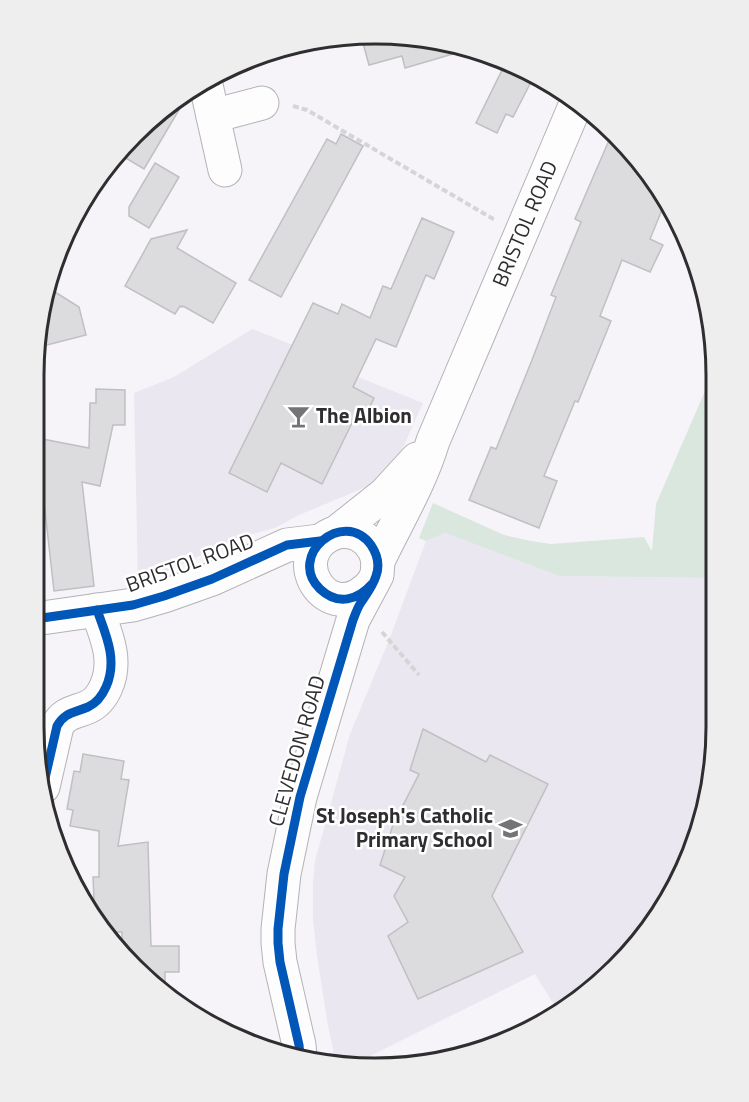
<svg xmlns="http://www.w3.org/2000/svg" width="749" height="1102" font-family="'Titillium Web',sans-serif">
<rect width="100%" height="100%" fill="#f6f4f9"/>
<g fill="#ebe7f1">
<path d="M252 329 293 345 358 377 423 403 394 468 373 484 297 516 275 528 235 539 138 585 134 393 174 377Z"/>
<path d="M445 533 559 576 713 578 709 794 681 879 616 969 559 1013 535 974 348 1067 336 1064 327 1020 317 956 313 919V883L315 861 350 734 389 640 426 541Z"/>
</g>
<path fill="#d9e7de" d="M715 368 716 375 713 578 559 576 445 533 426 541 419 538 433 503 504 535 531 541 551 544 644 537 652 551 656 504Z"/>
<g fill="#dcdbde" stroke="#c0bfc2" stroke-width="1.5">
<path d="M374 33 402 39 463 51 405 68 402 56 369 65 361 36Z"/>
<path d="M506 62 516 66 533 78 513 117 506 114 497 133 476 123Z"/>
<path d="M186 98 144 169 119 154 133 133Z"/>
<path d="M613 131 616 133 664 205 650 239 663 245 650 272 622 260 600 316 611 321 578 402 575 401 544 476 557 481 539 528 469 500 491 447 496 449 532 360 556 297 551 295 581 222 575 219Z"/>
<path d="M341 134 363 146 281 297 249 280 327 139 336 144Z"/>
<path d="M155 163 179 177 149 228 129 216V207Z"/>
<path d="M422 218 454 232 434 279 426 275 396 347 376 339 353 387 374 398 363 421 355 417 322 484 281 463 267 492 229 473 313 303 338 314 342 304 370 318 383 286 391 289Z"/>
<path d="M187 230 177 248 236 283 213 323 183 306 182 307 180 306 175 314 125 286 151 239Z"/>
<path d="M47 287 79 307 86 335 39 347V308Z"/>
<path d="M96 389 125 390V425H113L100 486 82 482 94 586 54 591 42 484 37 483V438L89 448 90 403H96Z"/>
<path d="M423 729 486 762 490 755 548 784 492 896 523 952 418 999 388 936 408 922 394 896 405 877 380 865 393 825 419 774 410 770Z"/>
<path d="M83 754 124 761 121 779 129 780 118 846 148 842 151 946H179V972H165V997L118 947H122V932H105L95 922 93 877H99V831L70 826 73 810 67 809 74 771 80 772Z"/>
</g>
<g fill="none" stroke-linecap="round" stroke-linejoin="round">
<defs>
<g id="minor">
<path d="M206 85 225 170"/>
<path d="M213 116 262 103"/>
<path d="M43 787 57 726C65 712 74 713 88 707 97 703 102 696 106 687 118 660 106 635 97 610"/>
</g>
<g id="secondary">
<path id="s1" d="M378 561C397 521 420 484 433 441L575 106"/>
<path d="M372 584C328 633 279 552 337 532L385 494 417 459"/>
<path d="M35 619 133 605 164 596 212 579 287 545 320 541"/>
<path d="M300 1056 299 1045 280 962 278 943V929L284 874 300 797 353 620 377 575 378 561 375 551 368 541 358 534 346 531 337 532"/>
</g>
</defs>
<use href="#minor" stroke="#b3b2b5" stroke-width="35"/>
<use href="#secondary" stroke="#b3b2b5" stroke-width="35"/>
<g stroke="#d5d5d6" stroke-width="4" stroke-dasharray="6 3" stroke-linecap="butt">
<path d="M293 106 307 110 495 220"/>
<path d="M382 632 419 675"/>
</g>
<use href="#minor" stroke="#fefdfe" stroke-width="33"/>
<use href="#secondary" stroke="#fefdfe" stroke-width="33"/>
<defs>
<g id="cycleway">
<path d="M35 619 133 605 164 596 212 579 287 545 320 541"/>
<path d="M43 787 57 726C65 712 74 713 88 707 97 703 102 696 106 687 118 660 106 635 97 610"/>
<path d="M300 1056 299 1045 280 962 278 943V929L284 874 300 797 353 620C355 615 357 609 360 604 366 595 373 586 376 576 380 565 377 554 371 545 344 507 286 556 320 589 338 606 358 600 372 584"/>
</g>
</defs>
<use href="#cycleway" stroke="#fff" stroke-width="13"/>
<use href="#cycleway" stroke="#0057b8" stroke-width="9"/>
</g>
<defs>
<symbol id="bar-bare" viewBox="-9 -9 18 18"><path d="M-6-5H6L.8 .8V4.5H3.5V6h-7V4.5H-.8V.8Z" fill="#747376" stroke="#fff" stroke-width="2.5" paint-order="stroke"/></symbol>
<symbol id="school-bare" viewBox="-9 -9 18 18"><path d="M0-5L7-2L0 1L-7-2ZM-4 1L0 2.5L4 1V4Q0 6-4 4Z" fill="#747376" stroke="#fff" stroke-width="2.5" paint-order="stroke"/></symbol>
</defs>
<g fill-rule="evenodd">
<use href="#bar-bare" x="282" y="400" width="33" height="33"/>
<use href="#school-bare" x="494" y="812" width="33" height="33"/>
</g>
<g text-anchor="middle" stroke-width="5" stroke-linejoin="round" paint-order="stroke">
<g font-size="21" fill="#2e2d30" stroke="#fff">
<text dy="7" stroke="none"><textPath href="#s1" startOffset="368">BRISTOL ROAD</textPath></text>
<text transform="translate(190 563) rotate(-20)" y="7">BRISTOL ROAD</text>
<text transform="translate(297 751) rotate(-74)" y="7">CLEVEDON ROAD</text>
</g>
<g font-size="21" font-weight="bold" fill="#2e2d30" stroke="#fff" text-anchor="start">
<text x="316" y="423">The Albion</text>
<text x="493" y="823" text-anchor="end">St Joseph's Catholic<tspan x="493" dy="24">Primary School</tspan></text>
</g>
</g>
<path d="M0 0H749V1102H0ZM375 44H375A331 331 0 0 1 706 375V727A331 331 0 0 1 375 1058H375A331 331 0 0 1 44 727V375A331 331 0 0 1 375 44Z" fill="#eee" fill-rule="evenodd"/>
<path fill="none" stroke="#2e2d30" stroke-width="3" d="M375 44H375A331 331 0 0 1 706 375V727A331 331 0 0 1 375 1058H375A331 331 0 0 1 44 727V375A331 331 0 0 1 375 44Z"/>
</svg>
